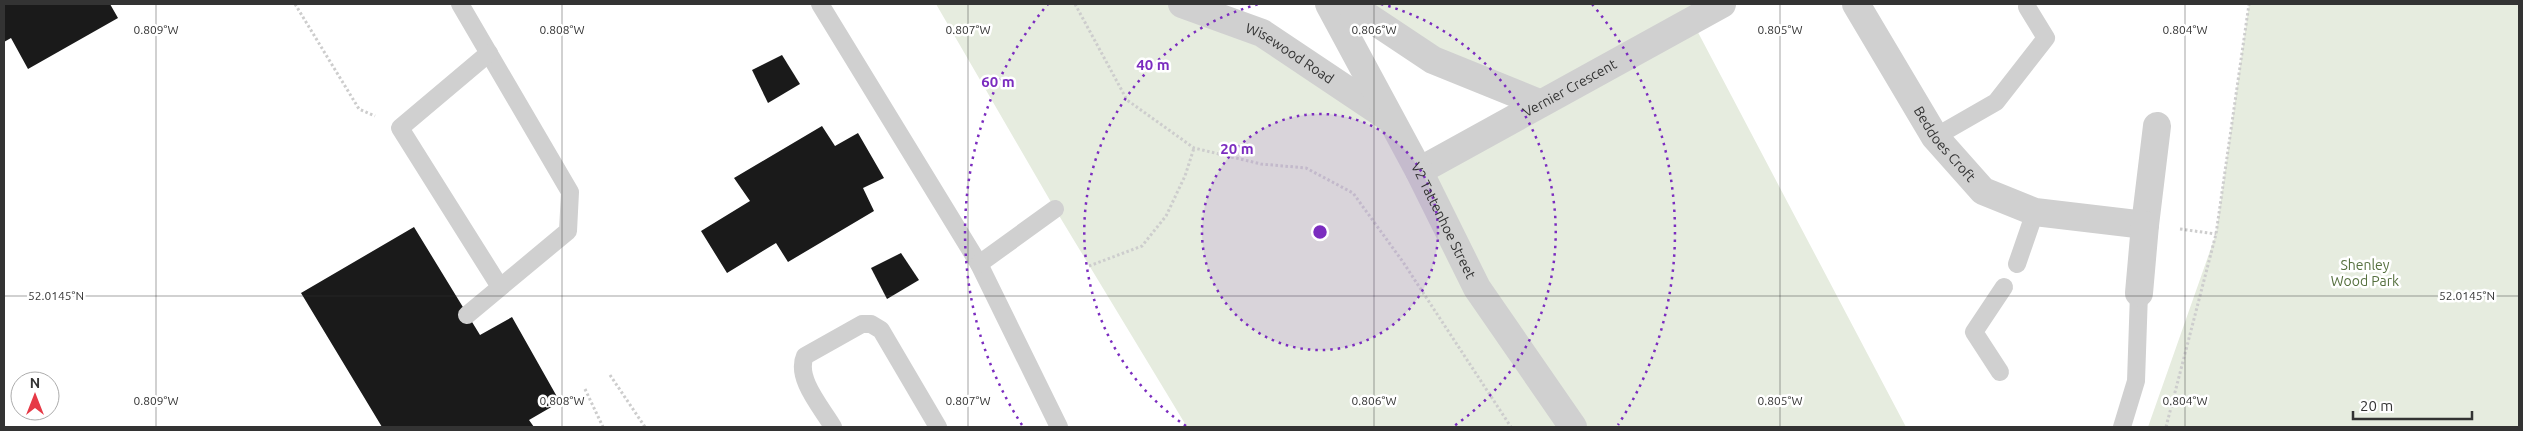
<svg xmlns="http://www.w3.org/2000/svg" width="2523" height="431" font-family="Ubuntu,sans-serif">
<rect width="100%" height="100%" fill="#fff"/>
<g fill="#e6ecdf">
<path d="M936 4H1182L1389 118 1419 171 1538 103 1349 4H1722L1692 21 1906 427H1187L1055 209Z"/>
<path d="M2249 4H2519V427H2148L2216 234Z"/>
</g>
<g fill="#1a1a1a">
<path d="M4 4H110L118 18 28 69 11 38 4 42Z"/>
<path d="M782 55 800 84 768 103 752 70Z"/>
<path d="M822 126 835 146 858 133 884 178 863 188 874 211 788 262 776 243 727 273 701 231 750 201 734 178Z"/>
<path d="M414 227 480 335 512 317 560 402 529 420 534 427H382L301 293Z"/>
<path d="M901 253 919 280 887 299 871 268Z"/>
</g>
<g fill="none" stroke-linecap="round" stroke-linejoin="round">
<g stroke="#cdcdcd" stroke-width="3" stroke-dasharray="2.5 2.5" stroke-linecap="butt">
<path d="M295 4 359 109 375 116"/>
<path d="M1075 4 1127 100 1194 148 1261 164 1306 168 1353 193 1403 262 1511 427"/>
<path d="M2180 229 2216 234"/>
<path d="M1089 266 1142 246 1166 216 1185 176 1194 148"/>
<path d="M610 375 645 427"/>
<path d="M585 389 603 427"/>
<path d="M2166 427 2216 234 2249 4"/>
</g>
<g stroke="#d0d0d0" stroke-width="18">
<path d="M460 4 570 192 568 231 467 315"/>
<path d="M820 4 979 264 1059 427"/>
<path d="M489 53 400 128 500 287"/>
<path d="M1935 137 1996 102 2046 38 2027 7"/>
<path d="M979 264 1055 209"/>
<path d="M2017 264 2035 212"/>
<path d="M2000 372 1974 332 2004 287"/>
<path d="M833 427C822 408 795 378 805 356L862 324H871L881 330 938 427"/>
<path d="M2122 427 2136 381 2139 293"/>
</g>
<g stroke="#d0d0d0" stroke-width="28">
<path id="s1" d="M1182 4 1262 33 1389 118"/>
<path id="s2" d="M1856 4 1935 137 1983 191 2035 212 2145 225 2157 126"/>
<path id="s3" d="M1419 171 1722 4"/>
<path d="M2139 293 2145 225"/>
</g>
<g stroke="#d0d0d0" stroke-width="28">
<path id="s4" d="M1329 4 1419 171 1477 288 1573 427"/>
<path d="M1349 4 1433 60 1539 103"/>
</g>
</g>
<path fill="none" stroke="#333" stroke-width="1" stroke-opacity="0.45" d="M156 4V427M562 4V427M968 4V427M1374 4V427M1780 4V427M2185 4V427M4 296H2519"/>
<circle cx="1320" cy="232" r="118" fill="#7b2cbf" fill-opacity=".12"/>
<g fill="none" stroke="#7b2cbf" stroke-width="2.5" stroke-dasharray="2.5 5">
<circle cx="1320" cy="232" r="118"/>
<path d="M1186 426A236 236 0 0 1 1259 4M1381 4A236 236 0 0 1 1454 426"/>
<path d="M1022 425A355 355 0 0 1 1048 4M1592 4A355 355 0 0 1 1618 425"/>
</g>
<g text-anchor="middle" stroke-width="5" stroke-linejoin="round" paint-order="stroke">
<g font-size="14" fill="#333" stroke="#fff">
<text dy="5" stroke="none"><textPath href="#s1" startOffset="119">Wisewood Road</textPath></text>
<text dy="5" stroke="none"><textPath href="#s3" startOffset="172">Vernier Crescent</textPath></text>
<text dy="5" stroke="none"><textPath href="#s2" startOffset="166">Beddoes Croft</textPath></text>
<text dy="5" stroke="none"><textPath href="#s4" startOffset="245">V2 Tattenhoe Street</textPath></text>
</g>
<g font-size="14" fill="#56703f" stroke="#fff">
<text x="2365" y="270">Shenley<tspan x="2365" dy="16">Wood Park</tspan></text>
</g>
</g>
<g font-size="12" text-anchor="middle" fill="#333" stroke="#fff" stroke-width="5" stroke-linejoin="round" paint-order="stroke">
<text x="156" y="34">0.809°W</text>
<text x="562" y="34">0.808°W</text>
<text x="968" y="34">0.807°W</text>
<text x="1374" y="34">0.806°W</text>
<text x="1780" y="34">0.805°W</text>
<text x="2185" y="34">0.804°W</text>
<text x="56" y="300">52.0145°N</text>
<text x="2467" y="300">52.0145°N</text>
<text x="156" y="405">0.809°W</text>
<text x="562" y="405">0.808°W</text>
<text x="968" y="405">0.807°W</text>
<text x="1374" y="405">0.806°W</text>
<text x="1780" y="405">0.805°W</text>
<text x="2185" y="405">0.804°W</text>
</g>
<circle cx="1320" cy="232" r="8" fill="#7b2cbf" stroke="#fff" stroke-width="2.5"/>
<g font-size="15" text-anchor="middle" font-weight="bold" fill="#7b2cbf" stroke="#fff" stroke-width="5" stroke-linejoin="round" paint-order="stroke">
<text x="1153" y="70">40 m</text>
<text x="998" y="87">60 m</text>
<text x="1237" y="154">20 m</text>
</g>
<rect width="2523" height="431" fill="none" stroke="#333333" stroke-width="10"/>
<g transform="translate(35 396)"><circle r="24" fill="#ffffff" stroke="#adadad"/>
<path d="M0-4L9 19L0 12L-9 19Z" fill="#e63946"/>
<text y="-8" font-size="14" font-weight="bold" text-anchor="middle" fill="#333333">N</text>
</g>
<path d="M2353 411v8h119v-8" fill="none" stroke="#333333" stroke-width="2.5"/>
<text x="2360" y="411" font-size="15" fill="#333333" stroke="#ffffff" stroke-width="4" paint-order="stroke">20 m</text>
</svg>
